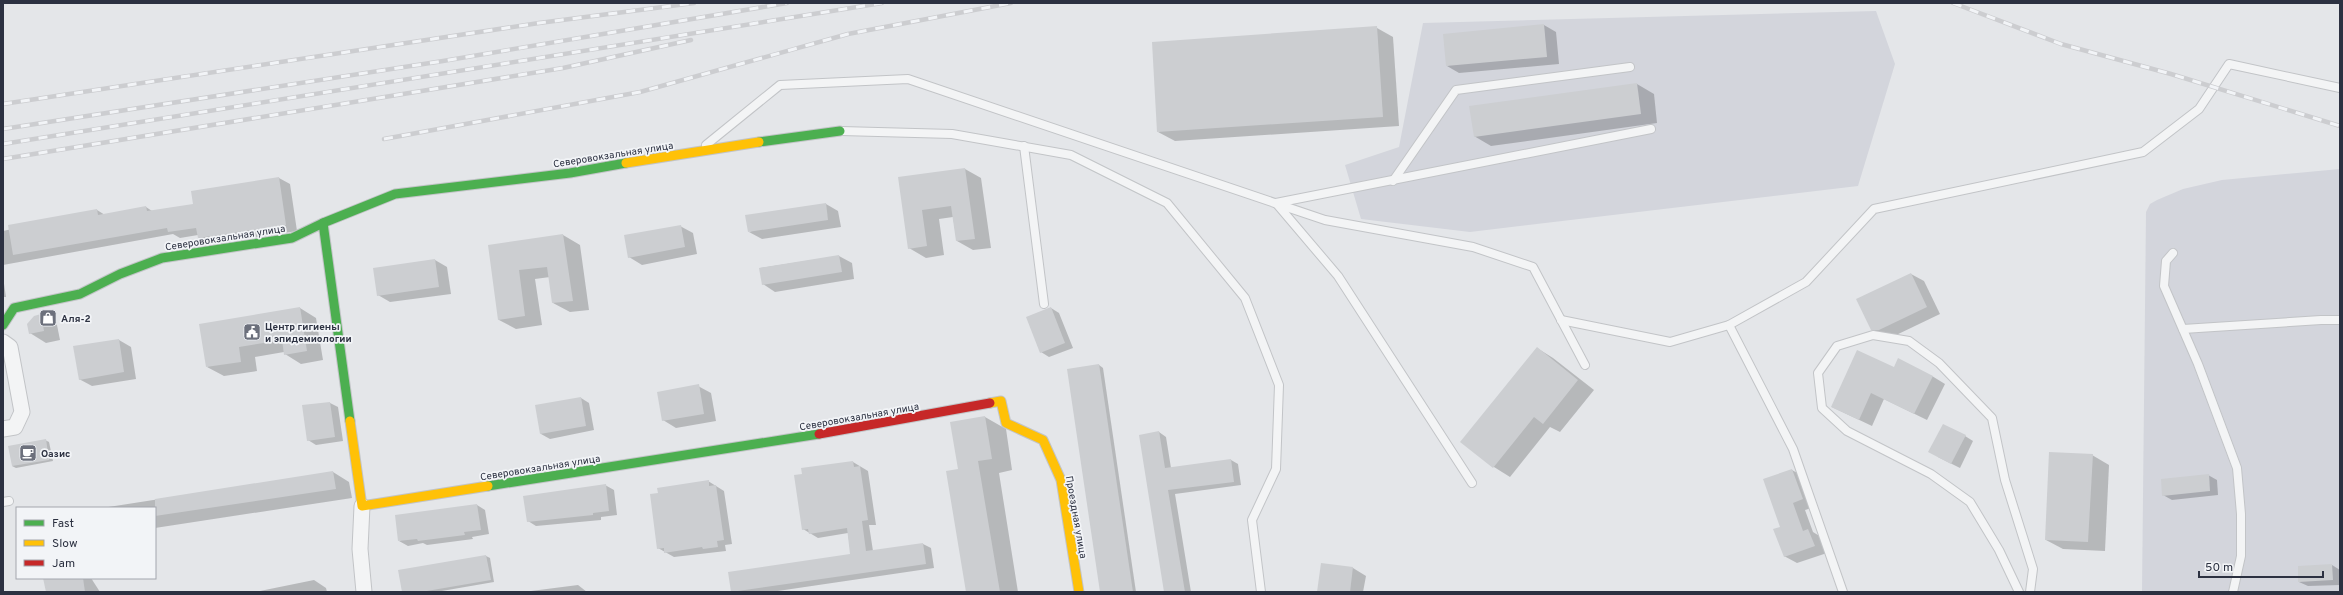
<svg xmlns="http://www.w3.org/2000/svg" width="2343" height="595" font-family="Overpass,sans-serif">
<rect width="100%" height="100%" fill="#e4e6e9"/>
<g fill="#d3d5dc">
<path d="M1876 11 1895 64 1858 186 1470 232 1361 219 1345 165 1399 147 1423 23Z"/>
<path d="M2340 169V592H2142L2146 212 2150 204 2157 200 2183 189 2222 180Z"/>
</g>
<g fill="#0003">
<path d="M1544 25 1556 32 1559 64 1459 73 1447 66Z"/>
<path d="M1377 28 1393 37 1399 126 1175 141 1158 132Z"/>
<path d="M1637 84 1654 94 1657 123 1491 146 1474 136Z"/>
<path d="M965 169 981 178 991 248 973 250 957 241 953 217 939 219 944 255 926 258 909 248 899 178Z"/>
<path d="M279 178 290 184 297 231 210 244 199 238 198 235 180 238 173 234 3 265V231L97 210 105 215 146 207 152 211 194 205Z"/>
<path d="M826 204 838 211 841 227 762 239 749 232Z"/>
<path d="M680 226 693 233 697 254 642 265 629 257Z"/>
<path d="M563 235 580 245 589 310 570 312 553 303 550 277 535 279 542 325 516 329 499 320 489 246Z"/>
<path d="M839 256 852 263 854 279 775 292 763 284 760 268Z"/>
<path d="M435 260 447 267 451 294 390 302 378 295Z"/>
<path d="M1911 274 1924 281 1940 314 1892 337H1884L1872 329Z"/>
<path d="M3 277 6 297H3Z"/>
<path d="M300 308 316 318 323 360 301 364 285 354 284 352 255 357 257 371 224 376 207 367Z"/>
<path d="M1051 308 1059 313 1073 348 1049 357 1041 352Z"/>
<path d="M41 316 57 325 60 340 46 343 30 333Z"/>
<path d="M119 340 131 347 136 379 92 386 79 379Z"/>
<path d="M1537 348 1553 358 1594 390 1560 432 1550 427 1510 477 1494 467 1462 442Z"/>
<path d="M1099 365 1103 368 1136 592H1101Z"/>
<path d="M1894 368 1932 376 1945 384 1927 420 1884 399 1872 426 1832 407Z"/>
<path d="M698 386 711 393 716 421 676 428 663 420Z"/>
<path d="M581 398 589 403 594 430 550 439 541 434 536 406Z"/>
<path d="M330 403 338 407 343 441 316 445 308 440Z"/>
<path d="M985 417 1006 429 1012 470 999 473 1018 592H967L959 470Z"/>
<path d="M1159 432 1166 437 1171 468 1231 460 1238 464 1241 485 1175 494 1191 592H1165Z"/>
<path d="M1965 436 1973 441 1960 468 1938 457Z"/>
<path d="M45 440 49 442 53 461 16 468 12 466Z"/>
<path d="M2092 455 2109 465 2105 551 2063 549 2046 540Z"/>
<path d="M853 462 868 471 876 525H869L873 551 923 544 931 548 934 568 771 592H732L729 573 851 555 848 533 818 538 803 529Z"/>
<path d="M1792 470 1804 477 1815 507 1805 510 1813 532 1821 537 1827 553 1797 563 1784 556Z"/>
<path d="M333 472 349 482 352 498 155 528V508H102Z"/>
<path d="M2208 475 2217 480 2218 495 2172 500 2163 495Z"/>
<path d="M708 481 724 491 732 544 725 545 726 551 674 557 658 548Z"/>
<path d="M605 485 614 490 617 515 601 517V520L536 526 528 521Z"/>
<path d="M477 505 485 510 489 534 472 537 473 539 427 545 423 543 408 546 399 541Z"/>
<path d="M486 556 490 558 494 582 436 592H403Z"/>
<path d="M1322 564 1353 568 1366 576 1363 592H1318Z"/>
<path d="M2332 565 2340 570V585L2308 586 2299 582Z"/>
<path d="M44 578H91L100 592H47Z"/>
<path d="M314 580 326 588 327 592H255Z"/>
<path d="M578 585 587 592H531V591Z"/>
</g>
<g fill="#ccced1">
<path d="M1544 24 1547 57 1446 66 1443 34Z"/>
<path d="M1377 26 1383 117 1157 132 1152 42Z"/>
<path d="M1637 83 1641 114 1474 137 1469 106Z"/>
<path d="M965 168 975 239 956 241 951 206 922 210 927 246 908 249 898 177Z"/>
<path d="M279 177 286 225 198 238 196 228 168 232 167 228 13 255 8 225 97 209 98 215 146 206 147 211 193 204 191 191Z"/>
<path d="M826 203 828 220 748 232 745 215Z"/>
<path d="M681 225 685 247 628 258 624 235Z"/>
<path d="M563 234 573 301 552 303 547 267 519 270 525 316 498 320 488 245Z"/>
<path d="M839 255 842 272 762 285 759 268Z"/>
<path d="M435 259 439 287 377 296 373 268Z"/>
<path d="M1911 273 1927 307 1879 330H1871L1856 299Z"/>
<path d="M300 307 307 351 284 355 282 340 239 347 241 362 206 367 199 324Z"/>
<path d="M1051 307 1065 343 1040 353 1026 317Z"/>
<path d="M41 314 44 331 29 334 27 324 34 316Z"/>
<path d="M119 339 124 372 79 380 73 346Z"/>
<path d="M1537 347 1578 380 1543 424 1534 417 1493 468 1460 442Z"/>
<path d="M1857 350 1894 367 1898 358 1933 376 1914 414 1871 393 1859 420 1831 407Z"/>
<path d="M1099 364 1133 592H1100L1067 369Z"/>
<path d="M699 384 704 414 662 421 657 392Z"/>
<path d="M581 397 586 426 540 434 535 405Z"/>
<path d="M330 402 335 437 307 441 302 405Z"/>
<path d="M985 416 992 459 978 461 1000 592H966L946 471 958 469 950 422Z"/>
<path d="M1943 424 1966 435 1951 464 1928 452Z"/>
<path d="M1159 431 1165 468 1231 459 1234 482 1168 490 1185 592H1164L1139 435Z"/>
<path d="M46 439 49 460 12 466 8 446Z"/>
<path d="M2049 452 2093 454 2088 542 2045 540Z"/>
<path d="M853 461 854 467 860 466 868 520 862 521 866 551 923 543 926 564 731 592 728 572 850 554 847 528 809 534 808 529 802 530 794 475 802 474 801 468Z"/>
<path d="M1792 469 1803 499 1793 503 1803 531 1808 529 1815 546 1784 557 1773 529 1780 527 1763 479Z"/>
<path d="M333 471 336 489 155 516V499Z"/>
<path d="M2209 474 2210 491 2162 496 2161 479Z"/>
<path d="M709 480V486L716 485 724 540 717 541 718 547 703 549 702 547 664 553V548L657 549 650 494 658 493 657 488Z"/>
<path d="M606 484 609 511 593 513V515L527 522 523 496Z"/>
<path d="M477 504 481 530 464 532 465 535 418 541 417 539 398 541 395 515Z"/>
<path d="M486 555 491 580 421 592H402L398 570Z"/>
<path d="M1321 563 1353 567 1350 592H1317Z"/>
<path d="M2332 564 2333 580 2298 582V566Z"/>
<path d="M43 578H83L85 592H46Z"/>
</g>
<g fill="none" stroke-linecap="round" stroke-linejoin="round">
<defs>
<g id="lane">
<path d="M841 131 952 134 1071 155 1167 203 1245 298 1279 385 1276 469 1252 520 1261 592"/>
<path d="M706 145 780 85 908 79 1325 220 1473 247 1533 267 1585 365"/>
<path d="M1024 146 1044 304"/>
<path d="M1393 181 1456 90 1630 67"/>
<path d="M2173 253 2166 261 2164 286 2198 364 2237 468 2241 514V556L2233 592"/>
<path d="M1561 320 1670 342 1729 325 1793 449 1843 592"/>
<path d="M1729 325 1806 282 1874 209 2143 152 2199 109 2229 64 2340 88"/>
<path d="M2183 329 2321 320H2340"/>
<path d="M1472 483 1338 276 1276 203 1651 129"/>
<path d="M3 502 9 501"/>
<path d="M2019 592 1999 550 1970 502 1931 474 1847 431 1822 408 1818 373 1837 346 1873 335 1909 341 1939 363 1992 418 2005 480 2033 569 2030 592"/>
</g>
<g id="street">
<path d="M3 342 10 347 22 412 15 427 3 429"/>
<path d="M362 506 360 549 364 592"/>
</g>
<g id="fast">
<path d="M759 142 840 131"/>
<path d="M323 223 395 194 570 173 626 163"/>
<path d="M3 325 14 308 80 294 120 274 162 258 292 238 323 223 350 421"/>
<path d="M488 486 819 434"/>
</g>
<g id="slow">
<path d="M626 163 759 142"/>
<path d="M990 403 1001 401 1006 423 1043 440 1061 480 1079 592"/>
<path d="M350 421 362 506 488 486"/>
</g>
<path id="jam" d="M819 434 990 403"/>
</defs>
<use href="#lane" stroke="#c2c4c7" stroke-width="10"/>
<use href="#street" stroke="#c2c4c7" stroke-width="17"/>
<use href="#fast" stroke="#c2c4c7" stroke-width="11"/>
<use href="#slow" stroke="#c2c4c7" stroke-width="11"/>
<use href="#jam" stroke="#c2c4c7" stroke-width="11"/>
<use href="#lane" stroke="#f3f4f5" stroke-width="8"/>
<use href="#street" stroke="#f3f4f5" stroke-width="15"/>
<use href="#fast" stroke="#4caf50" stroke-width="9"/>
<use href="#slow" stroke="#ffc107" stroke-width="9"/>
<use href="#jam" stroke="#c62828" stroke-width="9"/>
<defs>
<g id="rail">
<path d="M1953 3 2061 44 2171 74 2340 126"/>
<path d="M3 104 539 23 694 3"/>
<path d="M3 129 443 61 787 3"/>
<path d="M384 139 640 92 848 34 1011 3"/>
<path d="M3 144 882 3"/>
<path d="M3 159 563 68 691 40"/>
</g>
</defs>
<use href="#rail" stroke="#cccdd0" stroke-width="4.5"/>
<use href="#rail" stroke="#f2f4f7" stroke-width="3" stroke-dasharray="9" stroke-linecap="butt"/>
</g>
<defs>
<symbol id="shop-square" viewBox="-11 -11 22 22"><rect x="-9" y="-9" width="18" height="18" rx="4" fill="#6c707c" stroke="#f2f4f7"/><path d="M-5-2.5h2.3a2.7 3.5 0 0 1 5.4 0H5L5.5 6h-11ZM-1.5-2.5h3a1.5 2.3 0 0 0-3 0Z" fill="#fff"/></symbol>
<symbol id="civic-square" viewBox="-11 -11 22 22"><rect x="-9" y="-9" width="18" height="18" rx="4" fill="#6c707c" stroke="#f2f4f7"/><path d="M-.6-6.5H3V-4.5H.6V-3L4-1V1h2V6H-6V1h2V-1L-.6-3ZM-1.2 2.5V6h2.4V2.5Z" fill="#fff"/></symbol>
<symbol id="cafe-square" viewBox="-11 -11 22 22"><rect x="-9" y="-9" width="18" height="18" rx="4" fill="#6c707c" stroke="#f2f4f7"/><path d="M-5.5-4.5H6V0H3Q3 3.5 0 3.5H-2.5Q-5.5 3.5-5.5 0ZM3-3.2v2h1.7v-2ZM-6 4.5H4V6H-6Z" fill="#fff"/></symbol>
</defs>
<g fill-rule="evenodd">
<use href="#shop-square" x="38" y="308" width="20" height="20"/>
<use href="#civic-square" x="242" y="322" width="20" height="20"/>
<use href="#cafe-square" x="18" y="443" width="20" height="20"/>
</g>
<g text-anchor="middle" stroke-width="3.5" stroke-linejoin="round" paint-order="stroke">
<g font-size="10" fill="#2c3141" stroke="#f2f4f7">
<text transform="translate(613 154) rotate(-9)" y="4">Северовокзальная улица</text>
<text transform="translate(225 237) rotate(-9)" y="4">Северовокзальная улица</text>
<text transform="translate(859 416) rotate(-10)" y="4">Северовокзальная улица</text>
<text transform="translate(540 467) rotate(-9)" y="4">Северовокзальная улица</text>
<text transform="translate(1077 517) rotate(80)" y="4">Проездная улица</text>
</g>
<g font-size="10" font-weight="bold" fill="#2c3141" stroke="#f2f4f7" text-anchor="start">
<text x="61" y="322">Аля-2</text>
<text x="265" y="330">Центр гигиены<tspan x="265" dy="12">и эпидемиологии</tspan></text>
<text x="41" y="457">Оазис</text>
</g>
</g>
<rect width="2343" height="595" fill="none" stroke="#2c3141" stroke-width="8"/>
<rect x="16" y="507" width="140" height="72" fill="#f2f4f7" stroke="#a3a6ae"/>
<rect x="24" y="520" width="20" height="6" fill="#4caf50" stroke="#a3a6ae"/>
<text x="52" y="527" font-size="12" fill="#2c3141">Fast</text>
<rect x="24" y="540" width="20" height="6" fill="#ffc107" stroke="#a3a6ae"/>
<text x="52" y="547" font-size="12" fill="#2c3141">Slow</text>
<rect x="24" y="560" width="20" height="6" fill="#c62828" stroke="#a3a6ae"/>
<text x="52" y="567" font-size="12" fill="#2c3141">Jam</text>
<path d="M2199 571v6h124v-6" fill="none" stroke="#2c3141" stroke-width="2"/>
<text x="2205" y="571" font-size="12" fill="#2c3141" stroke="#f2f4f7" stroke-width="3" paint-order="stroke">50 m</text>
</svg>
